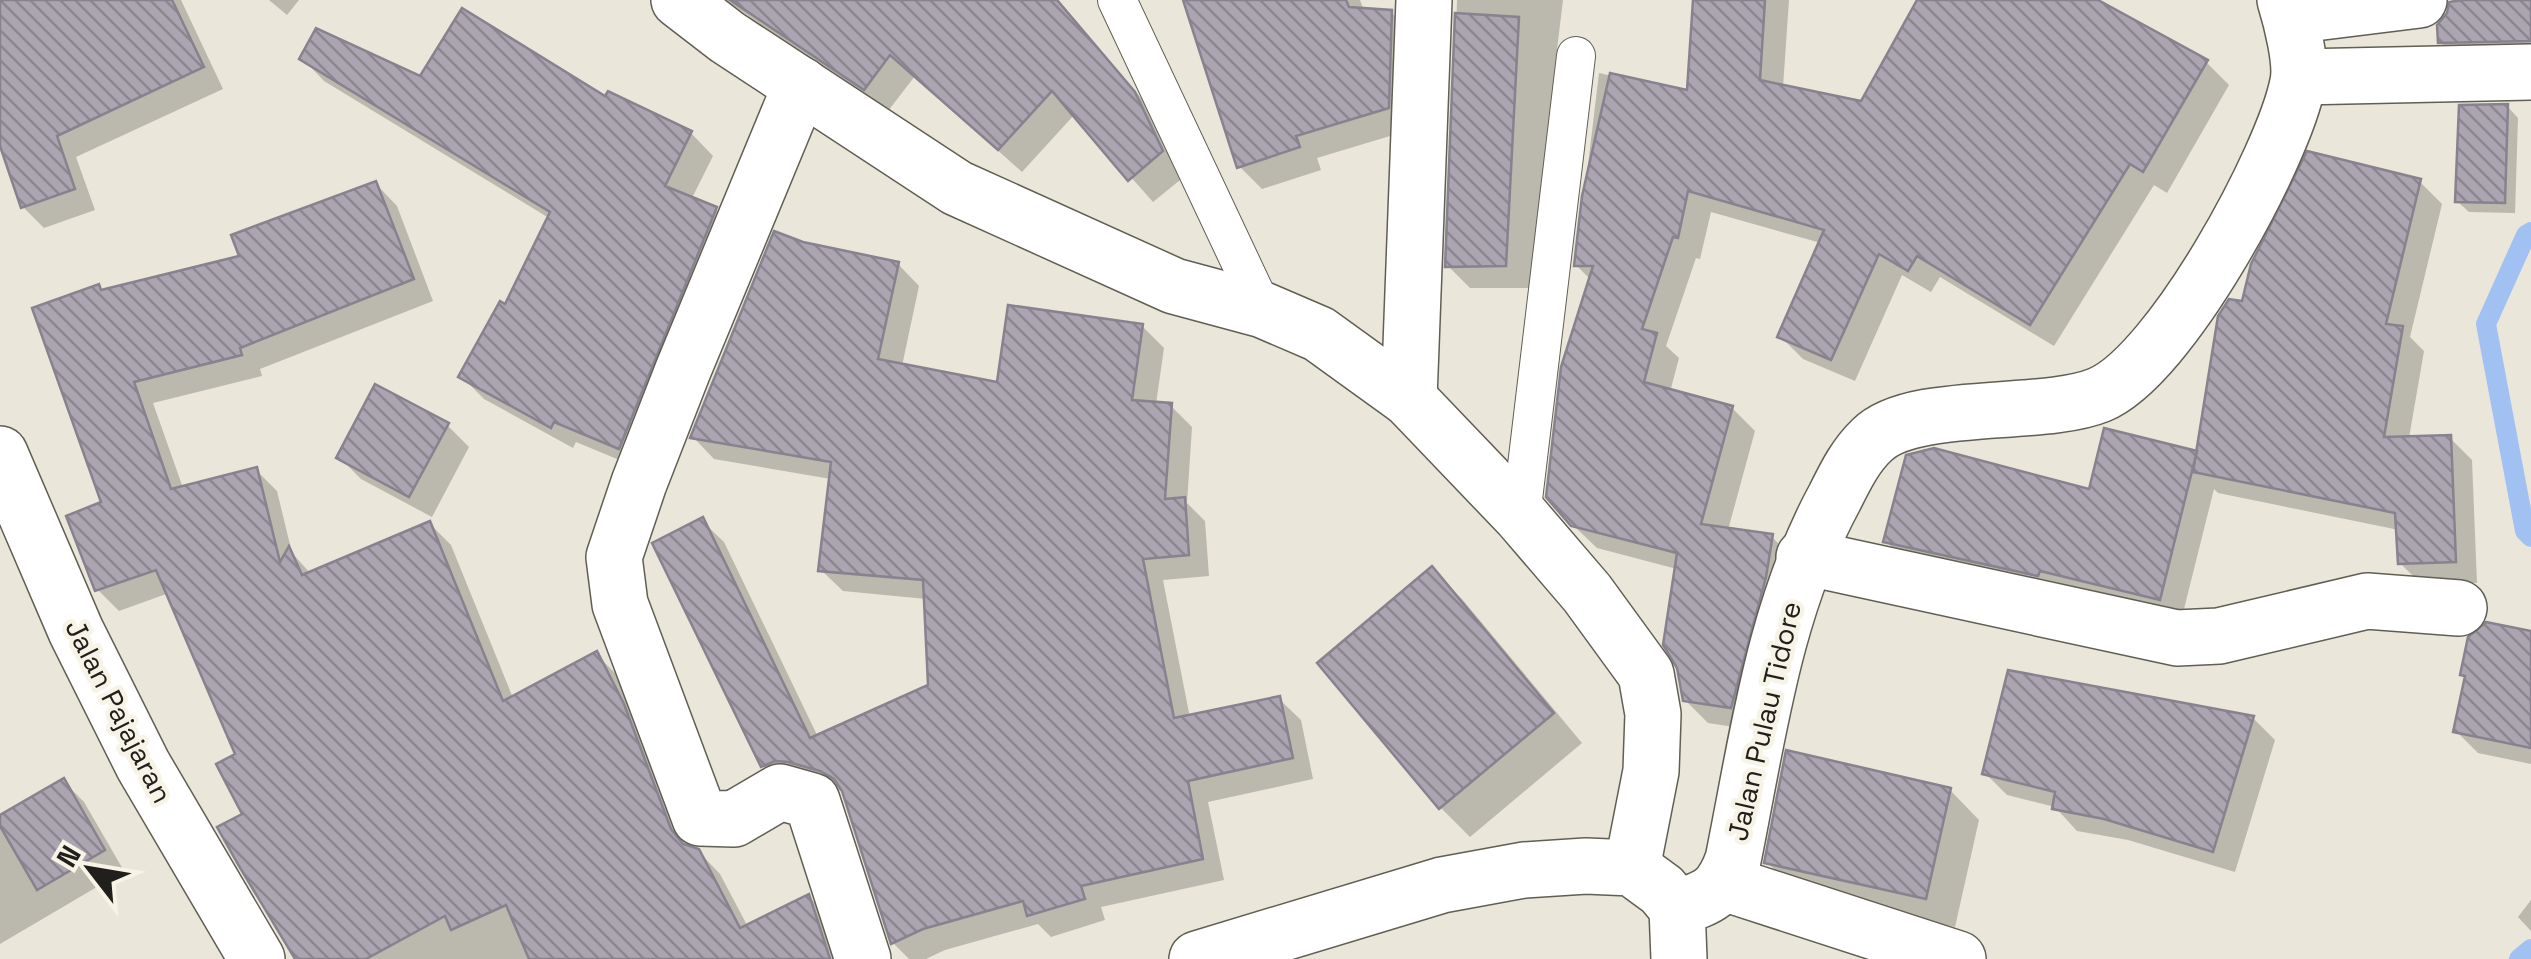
<svg xmlns="http://www.w3.org/2000/svg" width="2531" height="959" font-family="'Space Grotesk',sans-serif">
<defs>
<pattern id="building-back-hatch" width="6" height="6" patternUnits="userSpaceOnUse" patternTransform="scale(2.5)"><rect width="6" height="6" fill="#aba5b1"/><path d="M-1 5l2 2M0 0l6 6M5-1l2 2" fill="none" stroke="#8b868f"/></pattern>
</defs>
<rect width="100%" height="100%" fill="#eae6d9"/>
<g fill="#0003">
<path d="M0 0H181L223 89 76 157 95 210 44 228 23 207 0 139Z"/>
<path d="M269 0H299L287 15Z"/>
<path d="M725 0H1058L1158 118 1185 176 1153 202 1075 114 1022 172 915 76 888 111Z"/>
<path d="M1186 0H1360L1364 11 1391 12 1414 35 1410 130 1317 158 1321 170 1262 189 1239 166Z"/>
<path d="M1457 0H1563L1555 66 1574 85 1550 288H1470L1448 266Z"/>
<path d="M1696 0H1789L1783 87 1862 104 1920 0H2093L2206 62 2229 85 2167 193 2154 185 2054 346 1940 277 1931 292 1902 275 1855 381 1803 359 1780 336 1821 243 1711 212 1700 259 1696 258 1666 346 1679 358 1670 392 1732 408 1755 431 1728 530 1771 536 1794 559 1753 730 1708 723 1685 700 1677 569 1597 548 1573 525 1591 280 1576 265 1599 73 1690 93Z"/>
<path d="M2452 0H2531V60L2461 62 2440 42Z"/>
<path d="M302 58 421 80 606 100 691 133 713 156 691 200 715 209 737 232 641 469 576 442 573 448 484 399 462 377 506 307 549 218 324 81Z"/>
<path d="M2507 106 2518 118 2515 213 2469 212 2457 201Z"/>
<path d="M2420 182 2442 204 2410 337 2424 351 2409 438H2450L2472 460 2477 583 2422 585 2400 563 2399 530 2218 493 2214 489 2181 621 1908 564 1886 541 2090 492 2198 456 2244 304Z"/>
<path d="M376 184 397 206 433 301 260 369 262 376 153 403 183 488 256 470 277 491 292 553 311 574 430 524 451 545 513 698 596 654 618 676 644 728 690 849 698 851 720 874 748 927 809 897 830 918 844 959H298L245 815 238 755 169 593 119 611 97 589 104 504 98 287 104 292 242 258Z"/>
<path d="M802 245 898 264 919 286 902 366 999 385 1142 326 1164 348 1156 404 1171 406 1192 427 1187 503 1205 521 1209 576 1163 580 1190 718 1279 699 1301 720 1313 779 1208 802 1224 880 1101 907 1105 920 1051 937 1038 924 945 950 926 959H909L893 943 844 792 811 782 785 787 763 766 702 521 724 542 818 737 931 687 926 599 843 591 821 570 831 479 714 459 693 437Z"/>
<path d="M447 425 469 447 432 517 361 479 339 457Z"/>
<path d="M1432 570 1462 599 1582 743 1470 837 1441 808 1321 663Z"/>
<path d="M2531 634V764L2478 753 2456 731 2467 679 2463 674Z"/>
<path d="M2253 718 2275 740 2235 872 2128 840 2077 831 2055 807 2007 795 1985 773Z"/>
<path d="M63 781 84 802 124 871 0 944V818Z"/>
<path d="M1950 790 1979 820 1955 927 1797 892 1767 862Z"/>
<path d="M2531 900V931L2518 917Z"/>
</g>
<g fill="none" stroke-linecap="round" stroke-linejoin="round">
<g stroke="#a2c1f3" stroke-width="20">
<path d="M2531 232 2526 235 2486 324 2525 531 2531 537"/>
<path d="M2519 959 2531 949"/>
</g>
</g>
<g fill="url(#building-back-hatch)" stroke="#88828e" stroke-width="2.5">
<path d="M0 0H172L204 67 57 136 75 189 21 208 0 146Z"/>
<path d="M730 0H1057L1135 92 1163 151 1128 181 1052 91 998 150 890 55 864 90Z"/>
<path d="M1183 0H1346L1349 7 1392 10 1389 108 1296 136 1300 147 1237 168Z"/>
<path d="M1693 0H1765L1760 80 1861 101 1917 0H2098L2208 60 2143 172 2130 164 2030 325 1917 256 1908 271 1879 254 1831 360 1777 337 1824 230 1688 191 1678 238 1673 237 1642 329 1657 333 1644 382 1733 406 1701 524 1773 534 1766 577 1731 708 1683 701 1677 668 1663 645 1677 553 1571 526 1546 497 1561 367 1593 266H1574L1582 196 1610 73 1687 90Z"/>
<path d="M2463 0H2531V41L2438 43 2437 25 2447 13 2449 2Z"/>
<path d="M462 8 605 96 608 91 692 131 665 186 717 207 619 449 554 422 551 428 458 377 500 301 505 304 550 212 299 59 316 28 420 76Z"/>
<path d="M1455 13 1519 17 1506 266 1445 267Z"/>
<path d="M2508 104 2505 203 2455 202 2459 105Z"/>
<path d="M2307 151 2421 179 2386 324 2403 326 2384 437 2451 435 2456 562 2398 564 2395 513 2193 472 2218 316 2229 299 2242 301 2251 264Z"/>
<path d="M376 181 414 279 240 348 242 355 134 382 171 489 257 467 280 562 289 546 302 575 430 521 503 701 597 651 624 704 671 829 683 844 699 849 740 928 809 894 830 959H529L506 905 451 930 445 916 366 959H295L239 866 217 827 242 814 216 764 235 754 156 570 95 591 66 516 101 502 32 308 99 284 101 290 239 256 231 235Z"/>
<path d="M774 231 803 242 899 262 878 359 997 382 1008 305 1143 324 1132 400 1172 403 1165 499 1185 497 1189 555 1143 559 1174 718 1280 696 1293 758 1188 781 1203 859 1081 886 1085 899 1027 916 1023 901 923 929 891 944 842 791 834 779 820 771 788 762 775 761 761 767 652 543 703 517 810 738 928 685 923 580 818 571 831 462 690 438Z"/>
<path d="M375 384 449 423 409 497 336 458Z"/>
<path d="M2104 428 2197 451 2160 600 2040 571 2038 576 1883 542 1906 455 1934 448 2089 489Z"/>
<path d="M1432 566 1554 713 1439 809 1317 663Z"/>
<path d="M2486 622 2531 631V748L2453 732 2465 676 2460 675 2468 637Z"/>
<path d="M2008 670 2254 716 2213 852 2104 819 2052 809 2055 792 1982 774Z"/>
<path d="M1786 750 1951 788 1926 899 1764 863Z"/>
<path d="M64 778 105 850 37 890 0 826V815Z"/>
</g>
<g fill="none" stroke-linecap="round" stroke-linejoin="round">
<defs>
<g id="service">
<path d="M1117 0 1263 310"/>
<path d="M1521 516 1576 56"/>
</g>
<g id="minor">
<path d="M679 0 727 37 957 188 1174 286 1263 310 1319 334 1409 399 1521 516 1587 593 1646 674 1653 714 1651 771 1632 868"/>
<path d="M2290 16 2419 0"/>
<path d="M2300 77 2531 72"/>
<path d="M801 85 683 370 639 483 614 557 620 604 700 818 734 819 780 792 812 801 863 959"/>
<path d="M1409 399 1424 0"/>
<path d="M1804 557 2177 638 2219 636 2367 601 2459 608"/>
<path d="M1724 883 1958 959"/>
<path d="M1677 908C1710 897 1721 893 1733 860 1758 736 1774 609 1835 497 1845 477 1855 456 1872 440 1912 400 2043 418 2099 395 2170 366 2284 156 2298 82 2302 62 2291 19 2285 0"/>
</g>
<g id="secondary">
<path d="M0 454 76 631 143 765 257 959"/>
<path d="M1197 959 1442 885 1524 870 1586 866 1632 868 1662 890 1677 908 1679 959"/>
</g>
</defs>
<use href="#service" stroke="#615e53" stroke-width="40"/>
<use href="#minor" stroke="#615e53" stroke-width="58"/>
<use href="#secondary" stroke="#615e53" stroke-width="58"/>
<use href="#service" stroke="#fff" stroke-width="38"/>
<use href="#minor" stroke="#fff" stroke-width="55"/>
<use href="#secondary" stroke="#fff" stroke-width="55"/>
</g>
<g text-anchor="middle" stroke-width="9" stroke-linejoin="round" paint-order="stroke">
<g font-size="28" fill="#211f1b" stroke="#f7f3e6">
<text transform="translate(119 711) rotate(63)" y="10">Jalan Pajajaran</text>
<text transform="translate(1764 721) rotate(-77)" y="10">Jalan Pulau Tidore</text>
</g>
</g>
<g transform="translate(90 869) rotate(301)" stroke="#f7f3e6" stroke-width="8" paint-order="stroke">
<path d="M0-8L18 38L0 25L-18 38Z" fill="#211f1b"/>
<text y="-15" font-size="28" font-weight="bold" text-anchor="middle" fill="#211f1b">N</text>
</g>
</svg>
